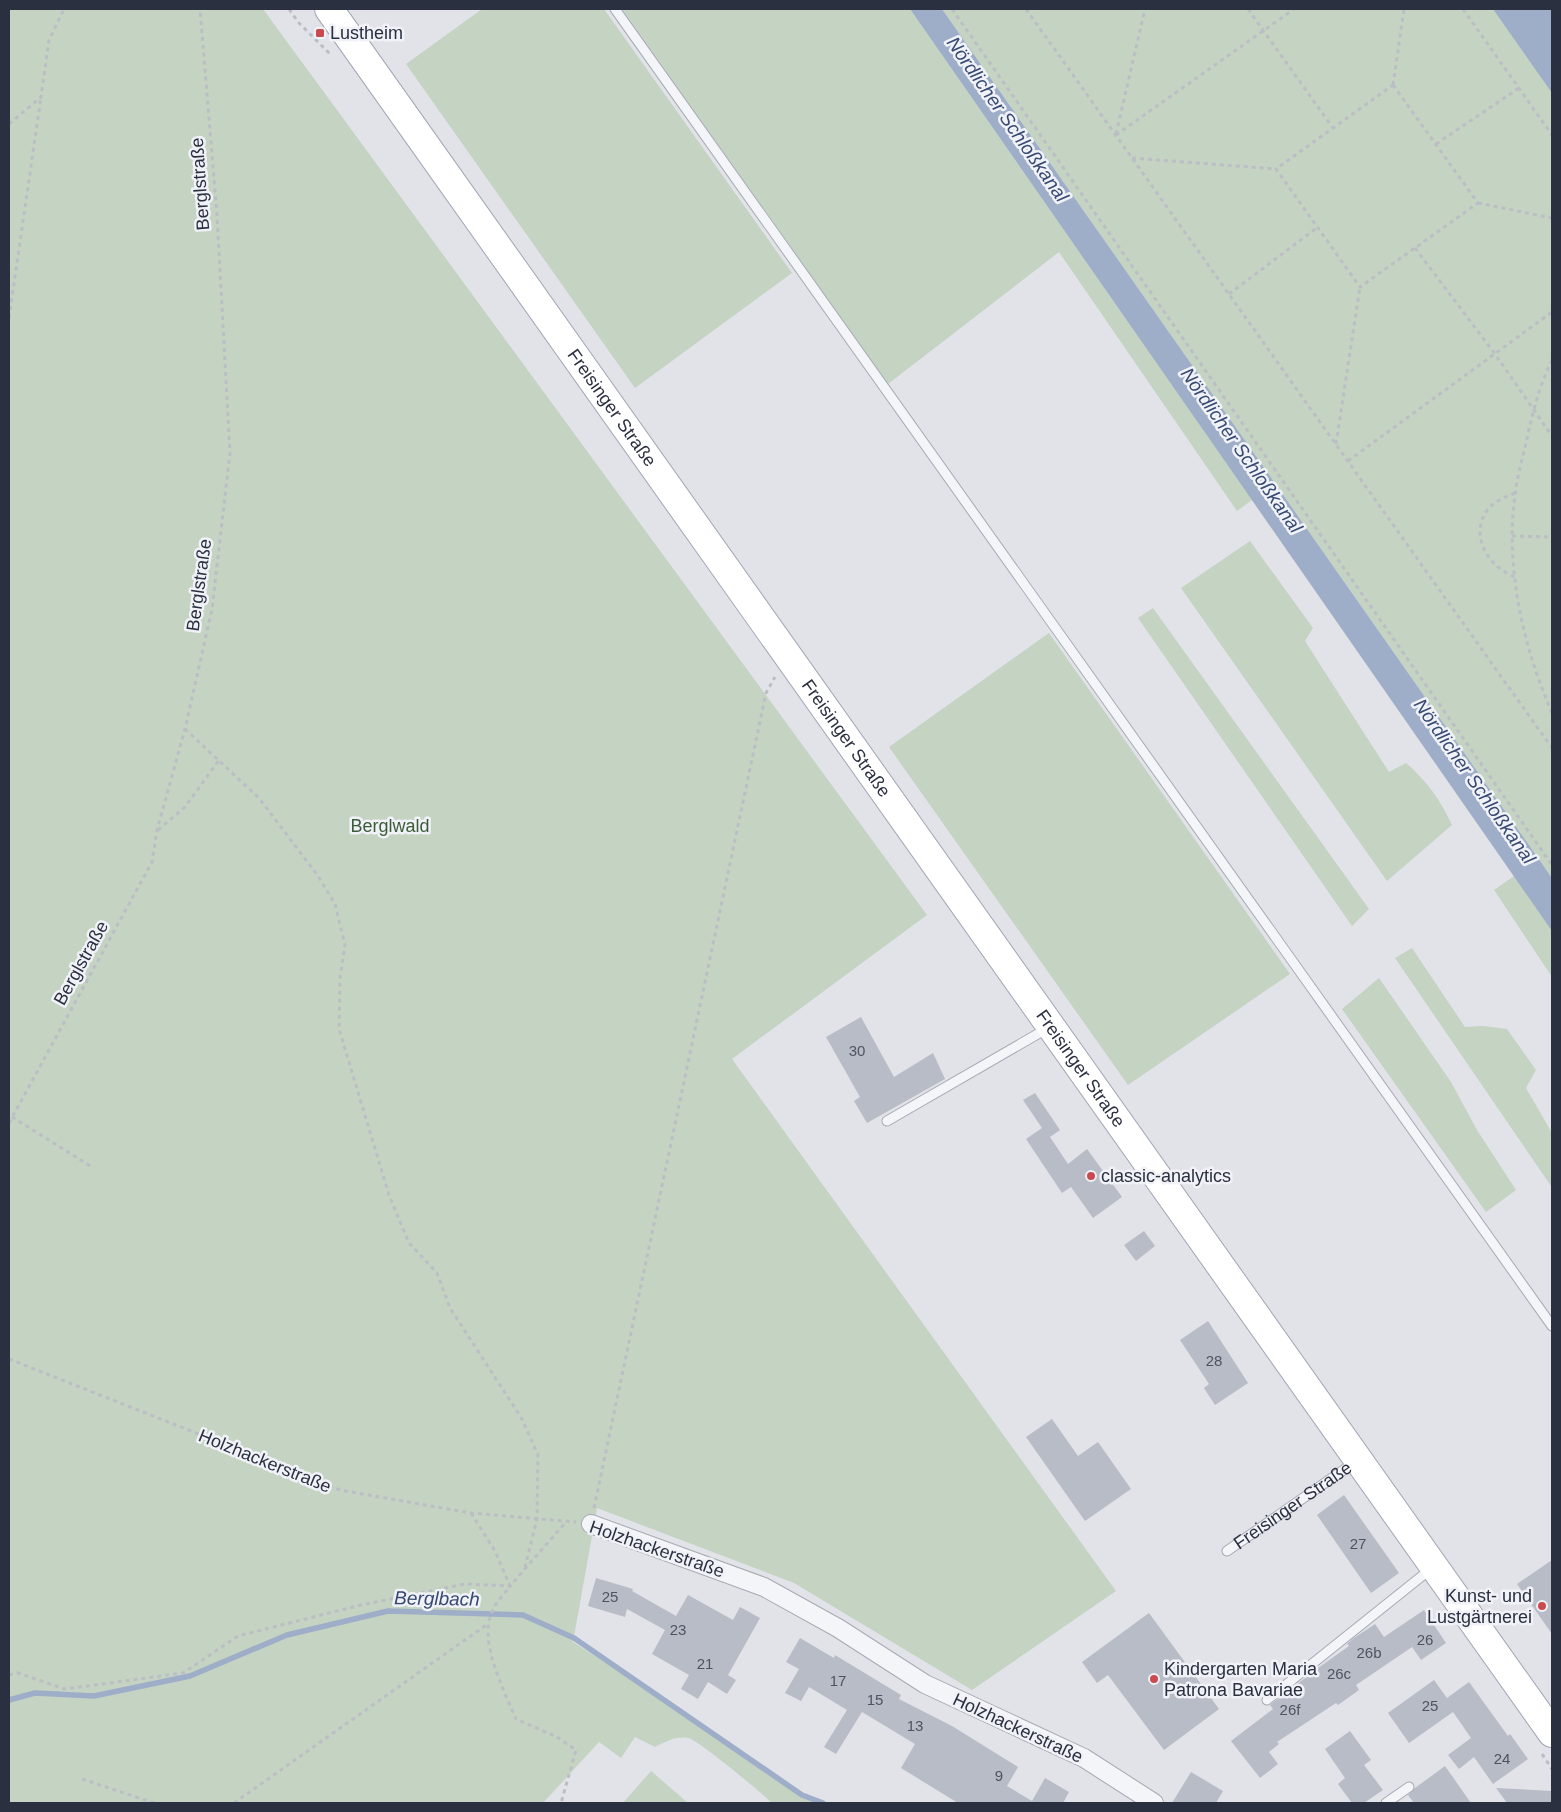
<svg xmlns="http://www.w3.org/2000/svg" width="1561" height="1812" font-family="Arial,sans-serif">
<rect width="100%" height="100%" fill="#e1e3e9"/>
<g fill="#c5d3c3">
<path d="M9 9H263L927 915 732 1059 1116 1591 972 1690 794 1583 597 1508 573 1642 669 1703 801 1795 822 1803H772C763 1794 696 1738 688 1738 675 1736 666 1742 655 1747L635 1737 621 1758 599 1742 543 1803H9Z"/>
<path d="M482 9H604L792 273 635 388 406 64Z"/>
<path d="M622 9H910L1252 500 1237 511 1059 252 888 384Z"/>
<path d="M942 9H1552V878Z"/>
<path d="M1250 541 1313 628 1305 641 1389 772 1406 763C1427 781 1441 801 1452 825L1387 881 1181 588Z"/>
<path d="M1153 608 1369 909 1352 926 1138 618Z"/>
<path d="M1049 633 1290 974 1128 1085 889 747Z"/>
<path d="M1514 876 1552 929V977L1494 890Z"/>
<path d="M1412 948 1465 1027 1483 1026 1507 1029 1536 1070 1526 1088 1552 1133 1551 1186 1395 958Z"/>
<path d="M1379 978 1451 1082 1477 1130 1516 1190 1486 1212 1342 1009Z"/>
<path d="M651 1771 688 1803H623Z"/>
</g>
<g fill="#9eadc8">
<path d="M910 9H942L1552 878V931Z"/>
<path d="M1493 9H1552V93Z"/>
</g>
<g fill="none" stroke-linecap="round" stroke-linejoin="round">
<path stroke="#9eadc8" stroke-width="5.5" d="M9 1700 35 1693 94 1696 190 1676 287 1635 388 1611 523 1615 574 1638 802 1795 823 1803"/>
</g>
<g fill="#b8bcc6">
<path d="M861 1017 894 1077 933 1053 945 1079 867 1123 854 1101 860 1097 826 1037Z"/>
<path d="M1035 1093 1060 1130 1050 1137 1068 1164 1087 1149 1122 1197 1093 1218 1071 1187 1062 1193 1026 1139 1042 1128 1023 1100Z"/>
<path d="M1144 1231 1155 1246 1136 1261 1124 1245Z"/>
<path d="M1208 1321 1248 1383 1215 1405 1204 1388 1209 1384 1180 1340Z"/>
<path d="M1052 1419 1078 1456 1098 1442 1131 1489 1085 1521 1026 1437Z"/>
<path d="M1344 1495 1399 1573 1371 1593 1317 1515Z"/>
<path d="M1552 1560V1634L1517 1584Z"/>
<path d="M596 1578 633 1589 632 1591 676 1616 688 1595 733 1620 740 1607 760 1618 728 1675 736 1680 727 1694 708 1682 698 1699 681 1689 689 1675 652 1654 665 1630 627 1609 625 1617 588 1606Z"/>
<path d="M1424 1610 1446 1643 1421 1660 1412 1647 1356 1685 1359 1690 1338 1705 1336 1703 1277 1742 1279 1744 1269 1752 1278 1764 1260 1778 1231 1741 1273 1709 1270 1705 1318 1668 1349 1646 1347 1644 1354 1638 1375 1624 1384 1637Z"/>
<path d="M1149 1613 1219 1709 1164 1750 1108 1675 1097 1683 1082 1662Z"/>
<path d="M800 1638 834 1658 835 1655 901 1695 899 1699 952 1726 1018 1767 1007 1786 1032 1801 1045 1778 1069 1792 1063 1803H958L901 1768 915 1744 862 1712 836 1754 824 1747 847 1710 809 1687 801 1701 785 1693 799 1669 786 1662Z"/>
<path d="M1434 1680 1447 1698 1469 1682 1508 1736 1510 1734 1528 1759 1493 1784 1474 1757 1459 1769 1448 1755 1471 1738 1453 1712 1409 1743 1388 1713Z"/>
<path d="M1350 1731 1371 1760 1364 1765 1383 1790 1364 1803H1352L1338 1784 1345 1778 1325 1749Z"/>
<path d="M1445 1766 1471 1803H1414L1408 1795 1415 1788Z"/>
<path d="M1191 1772 1223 1791 1216 1803H1172Z"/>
<path d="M1496 1788 1552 1791V1803H1507Z"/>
</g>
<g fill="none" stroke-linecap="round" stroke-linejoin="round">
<defs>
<g id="service">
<path d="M615 9 1552 1326"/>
<path d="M887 1121 1048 1028"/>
<path id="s1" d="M1227 1551 1355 1462"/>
<path d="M1267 1700 1432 1568"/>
<path d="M1386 1803 1409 1787"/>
</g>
<path id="minor" d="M591 1524 764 1587 838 1628 925 1684 1084 1758 1154 1803"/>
<g id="primary">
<path id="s2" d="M329 9 1552 1733"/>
</g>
</defs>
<use href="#service" stroke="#a6aab3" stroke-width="11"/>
<use href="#minor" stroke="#a6aab3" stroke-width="20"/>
<use href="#primary" stroke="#a1a6b4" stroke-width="30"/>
<g stroke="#bbbec4" stroke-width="3" stroke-dasharray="4 4" stroke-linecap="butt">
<path d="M289 9 299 23 332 56"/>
<path d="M952 9 1552 865"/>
<path d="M1026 9 1552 748"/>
<path d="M1248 9 1333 128"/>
<path d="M1463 9 1552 135"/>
<path d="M1393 85 1478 203 1360 287 1276 169Z"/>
<path d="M1393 85 1404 9"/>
<path d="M9 124 41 97 49 40 64 9"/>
<path d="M1116 134 1145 9"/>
<path d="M1116 135 1294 9"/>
<path d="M1436 144 1519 88"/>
<path d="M1132 158 1276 169"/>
<path d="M1478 203 1552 218"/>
<path d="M1415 248 1495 354 1552 436"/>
<path d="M1229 294 1318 227"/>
<path d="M9 318 41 97"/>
<path d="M1552 360C1539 386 1532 415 1526 443 1522 460 1517 478 1515 495 1505 568 1523 646 1552 713"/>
<path d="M1336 444 1360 287"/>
<path d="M1348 461 1552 312"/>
<path d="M1515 493C1505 497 1495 501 1488 509 1468 535 1489 569 1516 577"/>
<path d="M1512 536 1552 537"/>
<path d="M185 729 259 798 318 876 335 904 345 945 340 978 339 1029 389 1195 409 1243 437 1273 450 1308 522 1419 538 1455 537 1519 525 1567"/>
<path d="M158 830 185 807 219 760"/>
<path d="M12 1117 92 1167"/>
<path d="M9 1123 152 862 157 830 185 729 212 609 230 453 217 215 200 9"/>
<path d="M9 1359 340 1490 471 1513 576 1522"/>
<path d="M594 1508 766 693 775 677"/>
<path d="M471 1513 495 1551 510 1586C505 1593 498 1600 494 1608 476 1638 504 1690 516 1719L557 1737 576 1750 561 1803"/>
<path d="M9 1675 18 1673 65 1689 183 1673 238 1636 361 1605 465 1584 510 1586 566 1522"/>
<path d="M1542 1754 1552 1769"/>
<path d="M82 1779 154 1803"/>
<path d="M234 1803 489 1623"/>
</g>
<use href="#service" stroke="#f4f5f8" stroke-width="9"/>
<use href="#minor" stroke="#f4f5f8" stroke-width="18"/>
<use href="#primary" stroke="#fff" stroke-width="28"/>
</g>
<g fill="#c94b50" stroke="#f1f2f7" stroke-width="2">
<rect x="315" y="28" width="10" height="10" rx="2.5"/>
<circle cx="1091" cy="1176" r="5"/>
<circle cx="1542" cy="1606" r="5"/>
<circle cx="1154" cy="1679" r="5"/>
</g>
<g text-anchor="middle" stroke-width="5" stroke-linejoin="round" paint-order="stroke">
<g font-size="15" fill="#4e5362">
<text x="857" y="1056">30</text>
<text x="1214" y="1366">28</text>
<text x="1358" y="1549">27</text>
<text x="610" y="1602">25</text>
<text x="678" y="1635">23</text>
<text x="1425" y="1645">26</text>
<text x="1369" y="1658">26b</text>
<text x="705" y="1669">21</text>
<text x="1339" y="1679">26c</text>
<text x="838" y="1686">17</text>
<text x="875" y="1705">15</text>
<text x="1430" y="1711">25</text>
<text x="1290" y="1715">26f</text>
<text x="915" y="1731">13</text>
<text x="1502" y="1764">24</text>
<text x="999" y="1781">9</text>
</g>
<g font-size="18" fill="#2a3040" stroke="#f1f2f7" text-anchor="start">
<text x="330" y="39">Lustheim</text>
<text x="1101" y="1182">classic-analytics</text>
<text x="1532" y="1602" text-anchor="end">Kunst- und<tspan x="1532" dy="21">Lustgärtnerei</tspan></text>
<text x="1164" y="1675">Kindergarten Maria<tspan x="1164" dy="21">Patrona Bavariae</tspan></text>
</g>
<g font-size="18" fill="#2a3040" stroke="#f1f2f7">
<text transform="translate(200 184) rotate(-94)" y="6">Berglstraße</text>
<text dy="6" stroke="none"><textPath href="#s2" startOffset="489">Freisinger Straße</textPath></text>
<text transform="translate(199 585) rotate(-82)" y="6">Berglstraße</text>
<text dy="6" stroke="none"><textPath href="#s2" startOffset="894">Freisinger Straße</textPath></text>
<text transform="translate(81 963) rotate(-61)" y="6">Berglstraße</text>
<text dy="6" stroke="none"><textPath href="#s2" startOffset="1299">Freisinger Straße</textPath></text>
<text transform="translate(265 1461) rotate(22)" y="6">Holzhackerstraße</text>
<text dy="6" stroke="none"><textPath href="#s1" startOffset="80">Freisinger Straße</textPath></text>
<text transform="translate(657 1549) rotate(19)" y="6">Holzhackerstraße</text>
<text transform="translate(1018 1728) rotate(25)" y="6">Holzhackerstraße</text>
</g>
<g font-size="18" fill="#3b5c38" stroke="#f1f2f7">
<text x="390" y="832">Berglwald</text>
</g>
<g font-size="19" font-style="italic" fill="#364a73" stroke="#f1f2f7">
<text transform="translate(1008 119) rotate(55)" y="7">Nördlicher Schloßkanal</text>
<text transform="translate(1242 450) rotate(55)" y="7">Nördlicher Schloßkanal</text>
<text transform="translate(1475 781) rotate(55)" y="7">Nördlicher Schloßkanal</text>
<text transform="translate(437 1598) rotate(1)" y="7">Berglbach</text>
</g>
</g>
<rect width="1561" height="1812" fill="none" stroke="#2a3040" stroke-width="20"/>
</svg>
